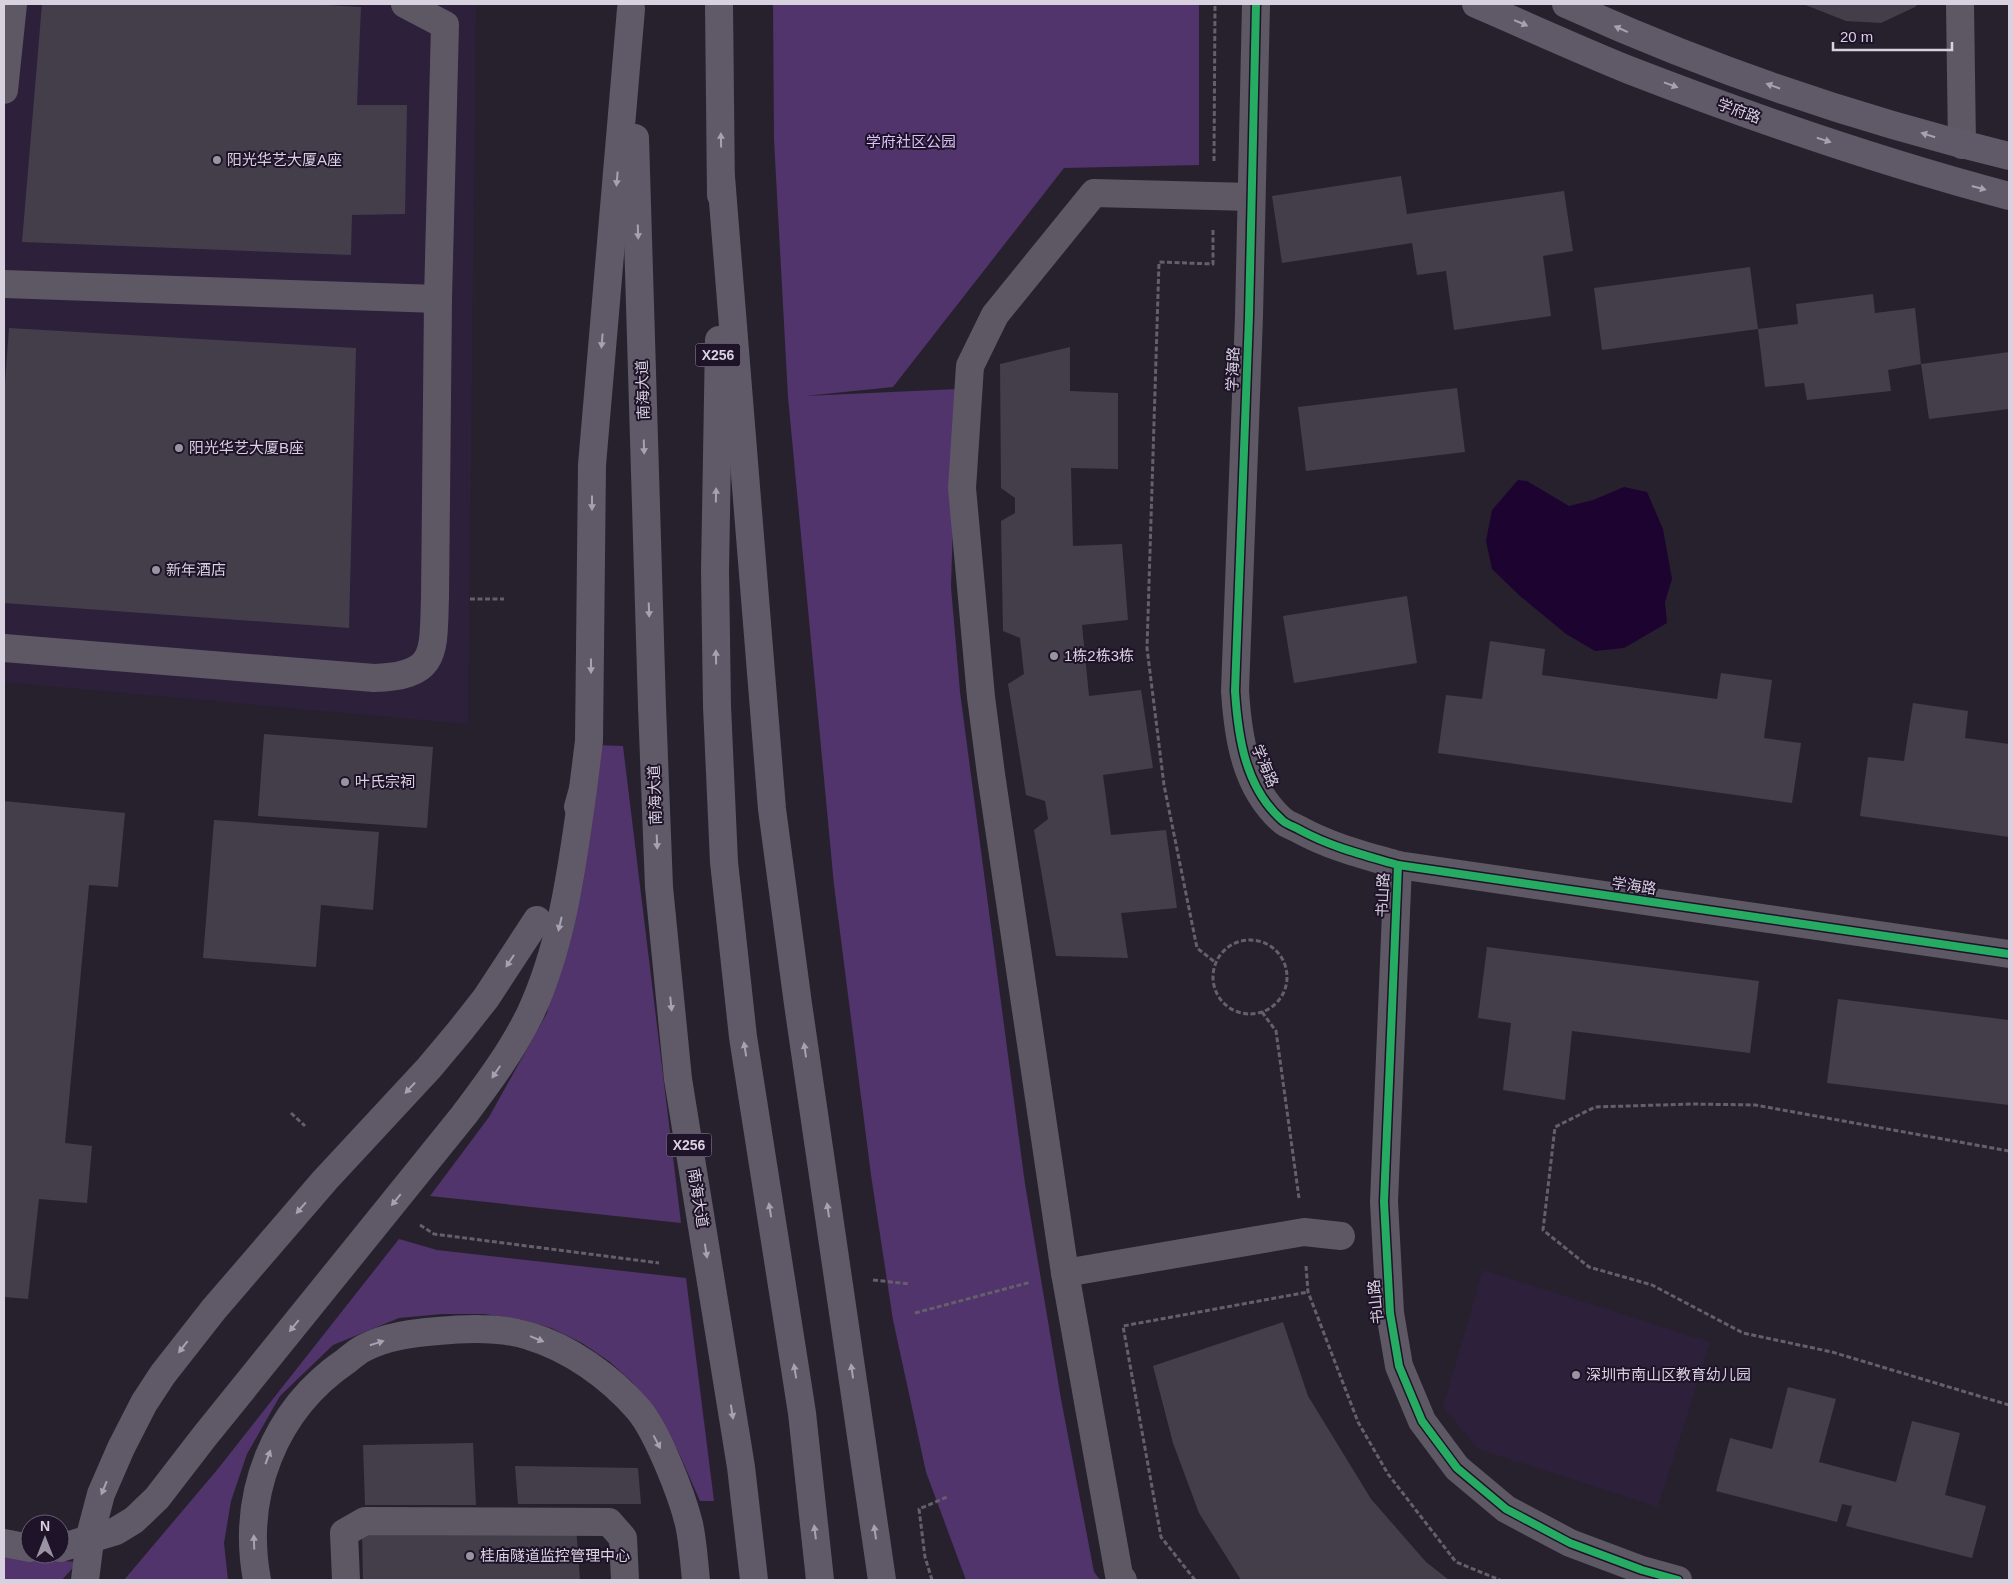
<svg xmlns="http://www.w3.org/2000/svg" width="2013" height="1584" font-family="Arial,'Noto Sans SC',sans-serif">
<rect width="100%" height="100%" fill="#27212e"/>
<g fill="#2d203a">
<path d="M4 4H476L468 724 4 682Z"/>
<path d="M1483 1270 1710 1342 1658 1507 1478 1449 1443 1407Z"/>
</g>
<g fill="#50346b">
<path d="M773 4H1199V165L1064 168 893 387 805 396 957 389 951 587 960 692 1025 1184 1061 1399 1094 1572 1100 1580H966L926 1472 893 1320 871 1175 834 885 788 397 774 140Z"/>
<path d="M594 745 623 746 681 1223 430 1196 489 1117 547 1013 575 889Z"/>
<path d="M399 1239 437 1250 686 1278 714 1501H700L678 1451 649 1402 632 1382 610 1362 582 1343 551 1328 519 1319 484 1314H442L399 1318 333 1345 280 1396 247 1454 231 1501 224 1543 228 1580H124L217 1470Z"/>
<path d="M4 1557 78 1562 62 1580H4Z"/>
</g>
<path fill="#1d0330" d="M1518 480 1527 481 1569 506 1593 500 1624 487 1647 492 1663 529 1672 579 1665 602 1667 623 1624 648 1595 651 1566 634 1520 596 1492 569 1486 541 1492 510Z"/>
<g fill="#443e4a">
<path d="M42 4H307L361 7 357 105H407L405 214 352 215 351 255 22 242Z"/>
<path d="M1803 4H1918L1915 7 1881 23 1846 21Z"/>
<path d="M1401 176 1407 214 1564 191 1573 251 1543 256 1551 316 1454 330 1446 271 1417 275 1412 243 1282 263 1272 196Z"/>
<path d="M1750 267 1758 329 1602 350 1594 288Z"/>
<path d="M1873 294 1875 313 1915 308 1921 364 1888 370 1891 391 1807 400 1804 383 1765 387 1758 329 1798 324 1796 304Z"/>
<path d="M9 328 356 348 349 628 4 603V398Z"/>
<path d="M1070 347V391L1118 393V469L1071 468 1073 546 1122 544 1128 620 1082 625 1089 696 1141 690 1153 768 1103 775 1111 835 1166 830 1177 908 1121 913 1128 958 1056 956 1034 830 1048 819 1045 801 1026 795 1008 684 1024 674 1020 638 1003 631 1001 521 1015 513V498L1001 488 1000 364Z"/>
<path d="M2009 352V409L1929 419 1921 364Z"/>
<path d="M1457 388 1465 452 1306 471 1298 407Z"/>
<path d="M1407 596 1417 663 1294 683 1283 616Z"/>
<path d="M1490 641 1545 649 1542 675 1717 699 1721 673 1772 680 1764 738 1801 743 1792 803 1438 753 1446 695 1482 699Z"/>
<path d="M1913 703 1968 711 1965 738 2009 744V837L1860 816 1868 757 1904 761Z"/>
<path d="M264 734 433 747 427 828 258 816Z"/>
<path d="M4 801 125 813 118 887 89 885 65 1143 92 1146 87 1203 39 1199 28 1299 4 1297Z"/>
<path d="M214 820 379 832 373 910 321 905 316 967 203 958Z"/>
<path d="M1487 947 1759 981 1750 1053 1572 1031 1565 1100 1503 1090 1511 1023 1478 1018Z"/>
<path d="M1838 999 2009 1020V1105L1827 1083Z"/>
<path d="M1283 1322 1308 1396 1371 1499 1426 1562 1449 1580H1241L1199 1513 1173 1443 1153 1366Z"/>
<path d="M1788 1387 1836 1399 1819 1462 1896 1482 1912 1421 1960 1433 1945 1495 1986 1506 1972 1558 1846 1526 1852 1506 1842 1504 1837 1522 1716 1491 1730 1438 1772 1449Z"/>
<path d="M473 1443 476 1505H365L363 1445Z"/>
<path d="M515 1466 638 1468 641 1504H518Z"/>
<path d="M576 1526 580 1580H363L362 1531Z"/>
</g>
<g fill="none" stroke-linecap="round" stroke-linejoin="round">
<g stroke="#645f6a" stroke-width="3" stroke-dasharray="5 2.5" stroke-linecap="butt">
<path d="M1214 161 1215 4"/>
<path d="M1213 230V264L1159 262 1147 648 1164 785 1197 948 1216 963"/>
<path d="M470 599H504"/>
<circle cx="1250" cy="977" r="37"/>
<path d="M1262 1012 1276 1031 1299 1198"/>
<path d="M291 1113 305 1126"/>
<path d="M2009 1151 1755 1105 1692 1104 1595 1107 1555 1127 1543 1230 1589 1267 1652 1285 1743 1333 1832 1352 2009 1405"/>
<path d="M420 1225 434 1234 659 1263"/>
<path d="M1306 1266 1308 1292 1358 1422 1388 1474 1456 1562 1500 1580"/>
<path d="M873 1280 910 1284"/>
<path d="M915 1313 1031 1282"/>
<path d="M932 1580 925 1557 919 1509 947 1497"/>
<path d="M1195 1580 1161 1537 1123 1326 1308 1292"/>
</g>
<g stroke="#5e5865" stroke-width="28">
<path d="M1256 4 1249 316 1235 691C1238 737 1245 788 1283 821 1288 825 1295 827 1300 830 1331 847 1364 855 1398 865L2009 954"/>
<path d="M1960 4 1962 145"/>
<path d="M4 90 13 4"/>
<path d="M4 284 438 299"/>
<path d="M4 648 374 678C438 676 433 653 435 598L438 299 445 25 405 4"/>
<path d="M1398 865 1384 1202 1390 1313 1399 1366 1422 1421 1457 1468 1506 1509 1570 1543 1642 1570 1678 1580"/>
<path d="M1065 1273 991 774 981 697 962 488 970 366 995 315 1094 193 1251 197"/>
<path d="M346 1580 344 1533 365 1521 609 1522 623 1538 625 1580"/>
<path d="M1123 1580 1119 1575 1065 1273 1304 1232 1341 1236"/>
</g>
<g stroke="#605968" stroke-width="28">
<path d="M719 4 721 195"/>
<path d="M1476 4C1527 26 1577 49 1629 70 1753 118 1880 162 2009 196"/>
<path d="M1566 4C1707 68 1859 120 2009 156"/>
<path d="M635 138 652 706"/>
<path d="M721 177 772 809 798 1004 882 1580"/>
<path d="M717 706 715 571 719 340"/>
<path d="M578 807 583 789 589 741 592 465 631 9"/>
<path d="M4 1543 30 1548"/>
<path d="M60 1548 116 1531 134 1520 157 1498 204 1437 464 1115C488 1083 512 1051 530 1014 563 943 572 866 583 789"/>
<path d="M257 1580C241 1495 274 1410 346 1361 352 1356 358 1351 364 1348 387 1336 414 1333 438 1331 467 1328 501 1327 529 1336 570 1348 610 1377 638 1409 657 1431 682 1495 689 1524 693 1542 694 1562 696 1580"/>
</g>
<g stroke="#605968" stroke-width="28">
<path d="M652 706 659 887 678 1079 741 1467 754 1580"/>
<path d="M717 706 724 862 743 1037 802 1413 820 1580"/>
<path d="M85 1580 91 1532 101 1494 121 1448 144 1403 163 1374 214 1309 325 1180 429 1068 460 1031 486 998 537 920"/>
</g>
<defs>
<g id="cycleway">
<path d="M1256 4 1249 316 1235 691C1238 737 1245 788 1283 821 1288 825 1295 827 1300 830 1331 847 1364 855 1398 865L2009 954"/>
<path d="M1398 865 1384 1202 1390 1313 1399 1366 1422 1421 1457 1468 1506 1509 1570 1543 1642 1570 1678 1580"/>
</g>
</defs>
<use href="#cycleway" stroke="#1e1328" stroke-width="11"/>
<use href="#cycleway" stroke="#26ab63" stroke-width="8"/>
</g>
<defs><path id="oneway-solid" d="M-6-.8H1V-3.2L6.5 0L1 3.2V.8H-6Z" transform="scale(1.25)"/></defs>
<g fill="#a8a1b0">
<use href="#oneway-solid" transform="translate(1521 23) rotate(23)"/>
<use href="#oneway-solid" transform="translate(1621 29) rotate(-156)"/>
<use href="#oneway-solid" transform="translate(1671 85) rotate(20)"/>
<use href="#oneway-solid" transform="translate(1773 86) rotate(-160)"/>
<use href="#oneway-solid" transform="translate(1928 135) rotate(-163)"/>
<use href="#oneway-solid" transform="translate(721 140) rotate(-91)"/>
<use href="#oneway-solid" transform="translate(1824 140) rotate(17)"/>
<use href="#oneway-solid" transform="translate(617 179) rotate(95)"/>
<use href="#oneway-solid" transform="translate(1979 188) rotate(15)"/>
<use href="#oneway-solid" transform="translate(638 232) rotate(88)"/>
<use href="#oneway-solid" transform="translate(602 341) rotate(95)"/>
<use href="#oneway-solid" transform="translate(644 447) rotate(88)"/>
<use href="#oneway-solid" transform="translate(716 495) rotate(-89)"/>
<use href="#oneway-solid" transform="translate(592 503) rotate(90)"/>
<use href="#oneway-solid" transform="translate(649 610) rotate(88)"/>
<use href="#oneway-solid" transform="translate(716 657) rotate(-91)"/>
<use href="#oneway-solid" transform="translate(591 666) rotate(90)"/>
<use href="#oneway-solid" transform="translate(657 842) rotate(88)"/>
<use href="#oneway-solid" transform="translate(560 924) rotate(103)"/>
<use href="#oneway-solid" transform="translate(510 961) rotate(123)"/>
<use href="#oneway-solid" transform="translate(671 1004) rotate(84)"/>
<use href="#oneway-solid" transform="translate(745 1049) rotate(-99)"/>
<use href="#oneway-solid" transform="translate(805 1050) rotate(-98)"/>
<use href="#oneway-solid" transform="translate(496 1072) rotate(124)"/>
<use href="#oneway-solid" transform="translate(410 1088) rotate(133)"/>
<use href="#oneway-solid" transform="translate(396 1200) rotate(129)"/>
<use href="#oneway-solid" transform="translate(301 1208) rotate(131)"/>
<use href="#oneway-solid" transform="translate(770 1210) rotate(-99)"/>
<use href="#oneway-solid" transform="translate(828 1210) rotate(-98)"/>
<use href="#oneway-solid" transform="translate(706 1251) rotate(81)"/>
<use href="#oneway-solid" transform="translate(294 1326) rotate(129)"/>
<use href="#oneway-solid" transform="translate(537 1339) rotate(22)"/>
<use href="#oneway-solid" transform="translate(377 1343) rotate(-18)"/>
<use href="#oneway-solid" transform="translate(183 1347) rotate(128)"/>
<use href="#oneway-solid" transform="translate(795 1371) rotate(-99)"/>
<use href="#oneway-solid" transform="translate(852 1371) rotate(-98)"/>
<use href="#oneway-solid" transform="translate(732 1412) rotate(81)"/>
<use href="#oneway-solid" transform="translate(657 1442) rotate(62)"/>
<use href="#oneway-solid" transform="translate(268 1457) rotate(-70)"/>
<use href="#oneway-solid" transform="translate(104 1488) rotate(112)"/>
<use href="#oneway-solid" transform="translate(815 1532) rotate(-97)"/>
<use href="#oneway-solid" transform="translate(875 1532) rotate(-98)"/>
<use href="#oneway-solid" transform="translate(254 1542) rotate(-92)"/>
</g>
<g fill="#9a93a2" stroke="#1e1328" stroke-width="2">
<circle cx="217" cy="160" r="5"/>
<circle cx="179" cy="448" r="5"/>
<circle cx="156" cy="570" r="5"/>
<circle cx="1054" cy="656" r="5"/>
<circle cx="345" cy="782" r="5"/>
<circle cx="1576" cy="1375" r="5"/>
<circle cx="470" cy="1556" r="5"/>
</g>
<g text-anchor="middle" stroke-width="4" stroke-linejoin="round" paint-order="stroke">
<g fill="#1e1328" stroke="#a098a9" stroke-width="1">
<rect x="695.5" y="343.5" width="45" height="23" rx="4"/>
<rect x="666.5" y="1133.5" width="45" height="23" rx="4"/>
</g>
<g font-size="14" font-weight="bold" fill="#d8d1e0">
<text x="718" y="360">X256</text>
<text x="689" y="1150">X256</text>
</g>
<g font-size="15" fill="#d8d1e0" stroke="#1e1328">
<text transform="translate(1739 111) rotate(20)" y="5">学府路</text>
<text transform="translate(1233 369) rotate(-88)" y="5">学海路</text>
<text transform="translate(643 390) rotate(-92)" y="5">南海大道</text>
<text transform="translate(1265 766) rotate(67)" y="5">学海路</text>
<text transform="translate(655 795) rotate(-92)" y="5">南海大道</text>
<text transform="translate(1634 886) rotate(8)" y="5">学海路</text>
<text transform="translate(1383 895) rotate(-88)" y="5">书山路</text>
<text transform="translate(698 1198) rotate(81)" y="5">南海大道</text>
<text transform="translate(1376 1302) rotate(-96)" y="5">书山路</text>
</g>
<g font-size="15" fill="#dcc0fc" stroke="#1e1328">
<text x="911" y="147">学府社区公园</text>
</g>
<g font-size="15" fill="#d8d1e0" stroke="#1e1328" text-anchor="start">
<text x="227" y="165">阳光华艺大厦A座</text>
<text x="189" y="453">阳光华艺大厦B座</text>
<text x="166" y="575">新年酒店</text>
<text x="1064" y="661">1栋2栋3栋</text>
<text x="355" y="787">叶氏宗祠</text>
<text x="1586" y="1380">深圳市南山区教育幼儿园</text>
<text x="480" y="1561">桂庙隧道监控管理中心</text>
</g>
</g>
<rect width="2013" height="1584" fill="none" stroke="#d8d1e0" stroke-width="10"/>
<g transform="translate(45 1539)"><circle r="24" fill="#1e1328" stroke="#685f72"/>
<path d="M0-4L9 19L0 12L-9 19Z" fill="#9a93a2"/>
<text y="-8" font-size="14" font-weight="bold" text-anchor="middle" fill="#d8d1e0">N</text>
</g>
<path d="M1833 42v8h119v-8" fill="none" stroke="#d8d1e0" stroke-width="2.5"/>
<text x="1840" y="42" font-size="15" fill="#d8d1e0" stroke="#1e1328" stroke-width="4" paint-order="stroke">20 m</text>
</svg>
